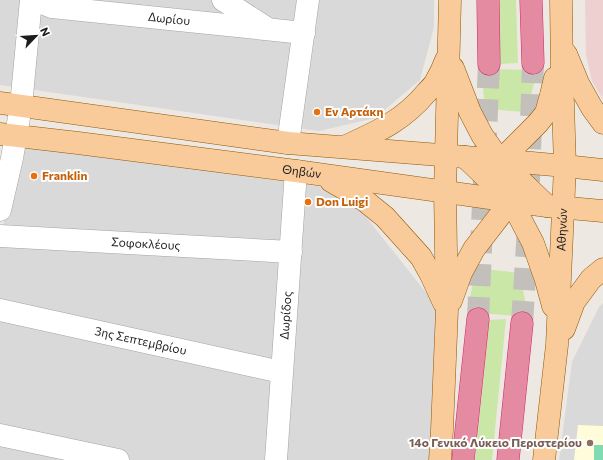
<svg xmlns="http://www.w3.org/2000/svg" width="603" height="460" font-family="Commissioner,sans-serif">
<rect width="100%" height="100%" fill="#ede8e1"/>
<g fill="#dad9d9">
<path d="M0 0H434V27L420 80 375 118 319 131 0 85Z"/>
<path d="M25 145 330 188 351 198 435 304 440 317 432 460H0V237Z"/>
<path d="M603 303V460H559L572 362 599 307Z"/>
</g>
<path fill="#eed0d1" d="M585 0H603V99L592 81 586 55Z"/>
<path fill="#fefcd9" d="M578 425 603 426V460H574Z"/>
<g fill="#cbe7a8">
<path d="M499 0H516L518 63 500 64Z"/>
<path d="M481 69 538 70 526 112 485 109Z"/>
<path d="M476 268 520 273 528 317 467 312Z"/>
<path d="M506 319 492 460H475L489 320Z"/>
</g>
<rect fill="#80dbb2" x="594" y="445" width="9" height="15"/>
<g fill="none" stroke-linecap="round" stroke-linejoin="round">
<g stroke="#c3bfba" stroke-width="22" stroke-dasharray="22 11" stroke-linecap="butt">
<path d="M529 182 533 63"/>
<path d="M478 319 489 64"/>
<path d="M522 323 528 228"/>
</g>
<defs>
<g id="minor">
<path id="s1" d="M35 0 52 7 304 33"/>
<path d="M223 0 265 27"/>
<path d="M288 143 308 0"/>
<path d="M0 210 12 158 21 106 31 0"/>
<path id="s2" d="M0 236 291 252"/>
<path id="s3" d="M0 310 281 372"/>
<path d="M0 435 118 460"/>
<path id="s4" d="M276 460 296 171"/>
</g>
<g id="major">
<path d="M566 54 578 83 592 108 603 123"/>
<path d="M453 68 470 112 482 135 500 161 547 206"/>
<path d="M0 103 288 143 465 157 565 166 603 170"/>
<path id="s5" d="M0 134 78 143 296 171 547 206 603 211"/>
<path d="M344 147C377 132 403 121 427 92 430 89 433 86 435 83 439 76 443 68 446 60"/>
<path d="M465 157 511 201 533 243 546 280 553 306"/>
<path d="M494 167 538 123 546 113 551 95 555 78"/>
<path d="M331 181 364 200 385 217 421 257 431 275 444 303"/>
<path d="M451 301 461 273 474 249 511 201 520 192"/>
<path d="M564 329 574 302 591 279 603 269"/>
<path d="M440 460 442 430 447 310 445 192 450 0"/>
<path id="s6" d="M544 460 557 345 565 166 562 73 561 0"/>
</g>
<g id="highway">
<path d="M488 0 489 64"/>
<path d="M531 0 533 63"/>
<path d="M463 460 478 319"/>
<path d="M508 460 522 323"/>
</g>
</defs>
<use href="#minor" stroke="#a3a3a3" stroke-width="23"/>
<use href="#major" stroke="#905804" stroke-width="23"/>
<use href="#highway" stroke="#d2276d" stroke-width="23"/>
<use href="#minor" stroke="#fff" stroke-width="22"/>
<use href="#major" stroke="#f9ca9a" stroke-width="22"/>
<use href="#highway" stroke="#e48aa1" stroke-width="22"/>
</g>
<g fill="#e8710a" stroke="#fff" stroke-width="1.5">
<circle cx="317" cy="112" r="4"/>
<circle cx="34" cy="176" r="4"/>
<circle cx="308" cy="202" r="4"/>
</g>
<circle fill="#8d6e63" stroke="#fff" stroke-width="1.5" cx="590" cy="443" r="4"/>
<g text-anchor="middle" stroke-width="4" stroke-linejoin="round" paint-order="stroke">
<g font-size="12" fill="#1c1c1c" stroke="#fff">
<text dy="4" stroke="none"><textPath href="#s1" startOffset="136">Δωρίου</textPath></text>
<text dy="4" stroke="none"><textPath href="#s5" startOffset="304">Θηβών</textPath></text>
<text dy="4" stroke="none"><textPath href="#s6" startOffset="231">Αθηνών</textPath></text>
<text dy="4" stroke="none"><textPath href="#s2" startOffset="146">Σοφοκλέους</textPath></text>
<text dy="4" stroke="none"><textPath href="#s4" startOffset="145">Δωρίδος</textPath></text>
<text dy="4" stroke="none"><textPath href="#s3" startOffset="144">3ης Σεπτεμβρίου</textPath></text>
</g>
<g font-size="12" font-weight="bold" fill="#c56008" stroke="#fff" text-anchor="start">
<text x="325" y="116">Εν Αρτάκη</text>
<text x="42" y="180">Franklin</text>
<text x="316" y="206">Don Luigi</text>
</g>
<g font-size="12" font-weight="bold" fill="#785e54" stroke="#fff" text-anchor="end">
<text x="582" y="447">14ο Γενικό Λύκειο Περιστερίου</text>
</g>
</g>
<g transform="translate(36 36) rotate(65)" stroke="#ffffff" stroke-width="3" paint-order="stroke">
<path d="M0-3L7 15L0 10L-7 15Z" fill="#1c1c1c"/>
<text y="-6" font-size="11" font-weight="bold" text-anchor="middle" fill="#1c1c1c">N</text>
</g>
</svg>
